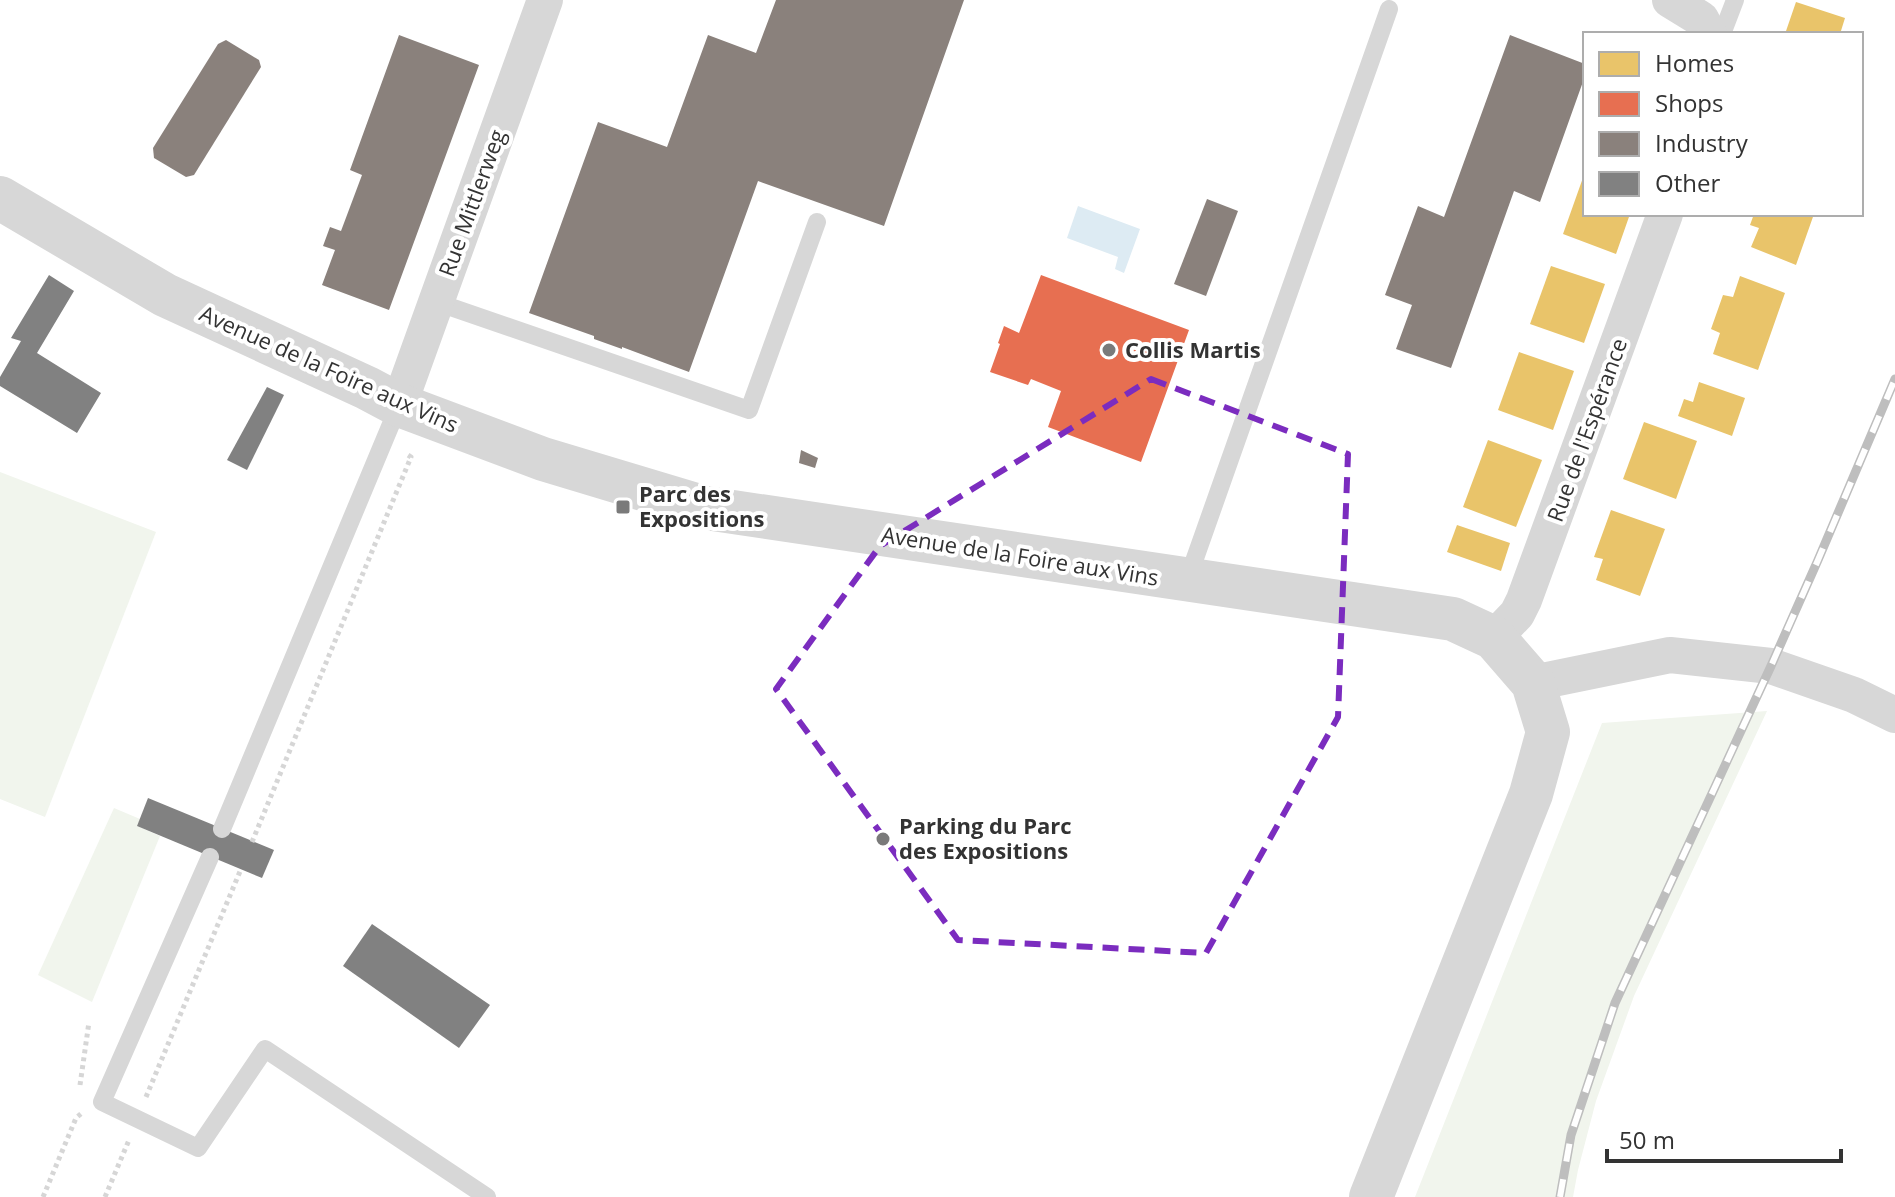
<svg xmlns="http://www.w3.org/2000/svg" width="1895" height="1197" font-family="'Open Sans',sans-serif">
<rect width="100%" height="100%" fill="#fff"/>
<g fill="#f1f5ed">
<path d="M0 472 156 532 45 817 0 799Z"/>
<path d="M1767 711 1634 996 1596 1101 1578 1170 1573 1197H1415L1602 723Z"/>
<path d="M114 808 140 819 137 826 160 836 92 1002 38 975Z"/>
</g>
<path fill="#ddebf3" d="M1078 206 1140 229 1124 273 1115 269 1118 257 1067 238Z"/>
<g fill="#e9c46a">
<path d="M1796 2 1845 18 1840 34H1795L1786 31Z"/>
<path d="M1585 172V214H1630L1616 254 1563 234Z"/>
<path d="M1754 214H1814L1796 265 1751 247 1759 228 1750 225Z"/>
<path d="M1551 266 1605 284 1584 343 1530 324Z"/>
<path d="M1740 276 1785 293 1758 370 1713 354 1720 333 1711 329 1723 295 1733 297Z"/>
<path d="M1519 352 1574 371 1553 430 1498 410Z"/>
<path d="M1699 382 1745 398 1732 436 1678 416 1684 399 1693 402Z"/>
<path d="M1644 422 1697 441 1676 499 1623 479Z"/>
<path d="M1488 440 1542 460 1516 527 1463 507Z"/>
<path d="M1611 510 1665 529 1640 596 1596 580 1603 559 1594 557Z"/>
<path d="M1457 525 1510 543 1501 571 1447 552Z"/>
</g>
<path fill="#e76f51" d="M1041 275 1189 330 1141 462 1048 427 1061 391 1031 379 1028 385 990 372 1000 344 998 343 1004 326 1019 333Z"/>
<g fill="#8a817c">
<path d="M776 0H964L884 226 758 181 689 372 622 347V349L594 339V336L529 313 598 122 667 147 708 35 756 53Z"/>
<path d="M399 35 479 65 389 310 322 285 335 250 323 246 330 227 341 231 362 175 350 170Z"/>
<path d="M1510 35 1585 64V76L1540 202 1514 191 1451 368 1396 349 1412 305 1385 295 1418 206 1444 217Z"/>
<path d="M226 40 259 60 261 67 194 175 186 177 154 158 153 148 218 44Z"/>
<path d="M1207 199 1238 211 1206 296 1174 284Z"/>
<path d="M801 450 818 458 815 468 799 463Z"/>
</g>
<g fill="#818181">
<path d="M49 275 74 291 37 353 101 393 77 433 0 386V377L21 341 11 338Z"/>
<path d="M267 387 284 395 247 470 227 460Z"/>
<path d="M148 798 274 850 262 878 137 826Z"/>
<path d="M372 924 490 1005 459 1048 343 966Z"/>
</g>
<g fill="none" stroke-linecap="round" stroke-linejoin="round">
<g stroke="#d6d6d6" stroke-width="5" stroke-dasharray="4 4" stroke-linecap="butt">
<path d="M252 842 411 457 405 453"/>
<path d="M80 1085 89 1022"/>
<path d="M146 1097 241 869"/>
<path d="M43 1197 76 1118 83 1112"/>
<path d="M105 1197 129 1140"/>
</g>
<g stroke="#d7d7d7" stroke-width="18">
<path d="M1722 34 1735 0"/>
<path d="M436 302 749 410 817 222"/>
<path d="M1187 581 1389 9"/>
<path d="M222 829 399 405"/>
<path d="M210 857 102 1102 198 1148 265 1049 487 1197"/>
</g>
<g stroke="#d7d7d7" stroke-width="36">
<path d="M1670 0 1701 19 1709 34"/>
<path d="M399 405 545 0"/>
<path d="M1494 638 1517 614 1524 600 1665 214"/>
<path d="M1533 683 1670 655 1771 666 1854 695 1895 715"/>
</g>
<path stroke="#d7d7d7" stroke-width="44" d="M0 198 165 295 367 388 399 405 543 459 706 508 1453 619 1494 638 1533 683 1548 732 1531 794 1371 1197"/>
<defs>
<path id="rail" d="M1560 1197 1571 1135 1615 1003 1771 666 1818 560 1895 379"/>
</defs>
<use href="#rail" stroke="#bebebe" stroke-width="9"/>
<use href="#rail" stroke="#fff" stroke-width="6" stroke-dasharray="18" stroke-linecap="butt"/>
</g>
<path fill="none" stroke="#7b2cbf" stroke-width="6" stroke-dasharray="16 10" stroke-linejoin="round" d="M1151 379 1348 454 1338 717 1206 953 958 940 776 689 880 546Z"/>
<g fill="#7a7a7a" stroke="#fff" stroke-width="3">
<circle cx="1109" cy="350" r="8"/>
<rect x="615" y="499" width="16" height="16" rx="4"/>
<circle cx="883" cy="839" r="8"/>
</g>
<g text-anchor="middle" stroke-width="8" stroke-linejoin="round" paint-order="stroke">
<g font-size="22" fill="#333" stroke="#fff">
<text transform="translate(472 203) rotate(-70)" y="8">Rue Mittlerweg</text>
<text transform="translate(329 369) rotate(24)" y="8">Avenue de la Foire aux Vins</text>
<text transform="translate(1587 430) rotate(-70)" y="8">Rue de l'Espérance</text>
<text transform="translate(1020 556) rotate(9)" y="8">Avenue de la Foire aux Vins</text>
</g>
<g font-size="22" font-weight="bold" fill="#333" stroke="#fff" text-anchor="start">
<text x="1125" y="358">Collis Martis</text>
<text x="639" y="502">Parc des<tspan x="639" dy="25">Expositions</tspan></text>
<text x="899" y="834">Parking du Parc<tspan x="899" dy="25">des Expositions</tspan></text>
</g>
</g>
<rect x="1583" y="32" width="280" height="184" fill="#ffffff" stroke="#adadad" stroke-width="2"/>
<rect x="1599" y="52" width="40" height="24" fill="#e9c46a" stroke="#adadad" stroke-width="2"/>
<text x="1655" y="72" font-size="24" fill="#333333">Homes</text>
<rect x="1599" y="92" width="40" height="24" fill="#e76f51" stroke="#adadad" stroke-width="2"/>
<text x="1655" y="112" font-size="24" fill="#333333">Shops</text>
<rect x="1599" y="132" width="40" height="24" fill="#8a817c" stroke="#adadad" stroke-width="2"/>
<text x="1655" y="152" font-size="24" fill="#333333">Industry</text>
<rect x="1599" y="172" width="40" height="24" fill="#818181" stroke="#adadad" stroke-width="2"/>
<text x="1655" y="192" font-size="24" fill="#333333">Other</text>
<path d="M1607 1149v12h234v-12" fill="none" stroke="#333333" stroke-width="4"/>
<text x="1619" y="1149" font-size="24" fill="#333333" stroke="#ffffff" stroke-width="6" paint-order="stroke">50 m</text>
</svg>
